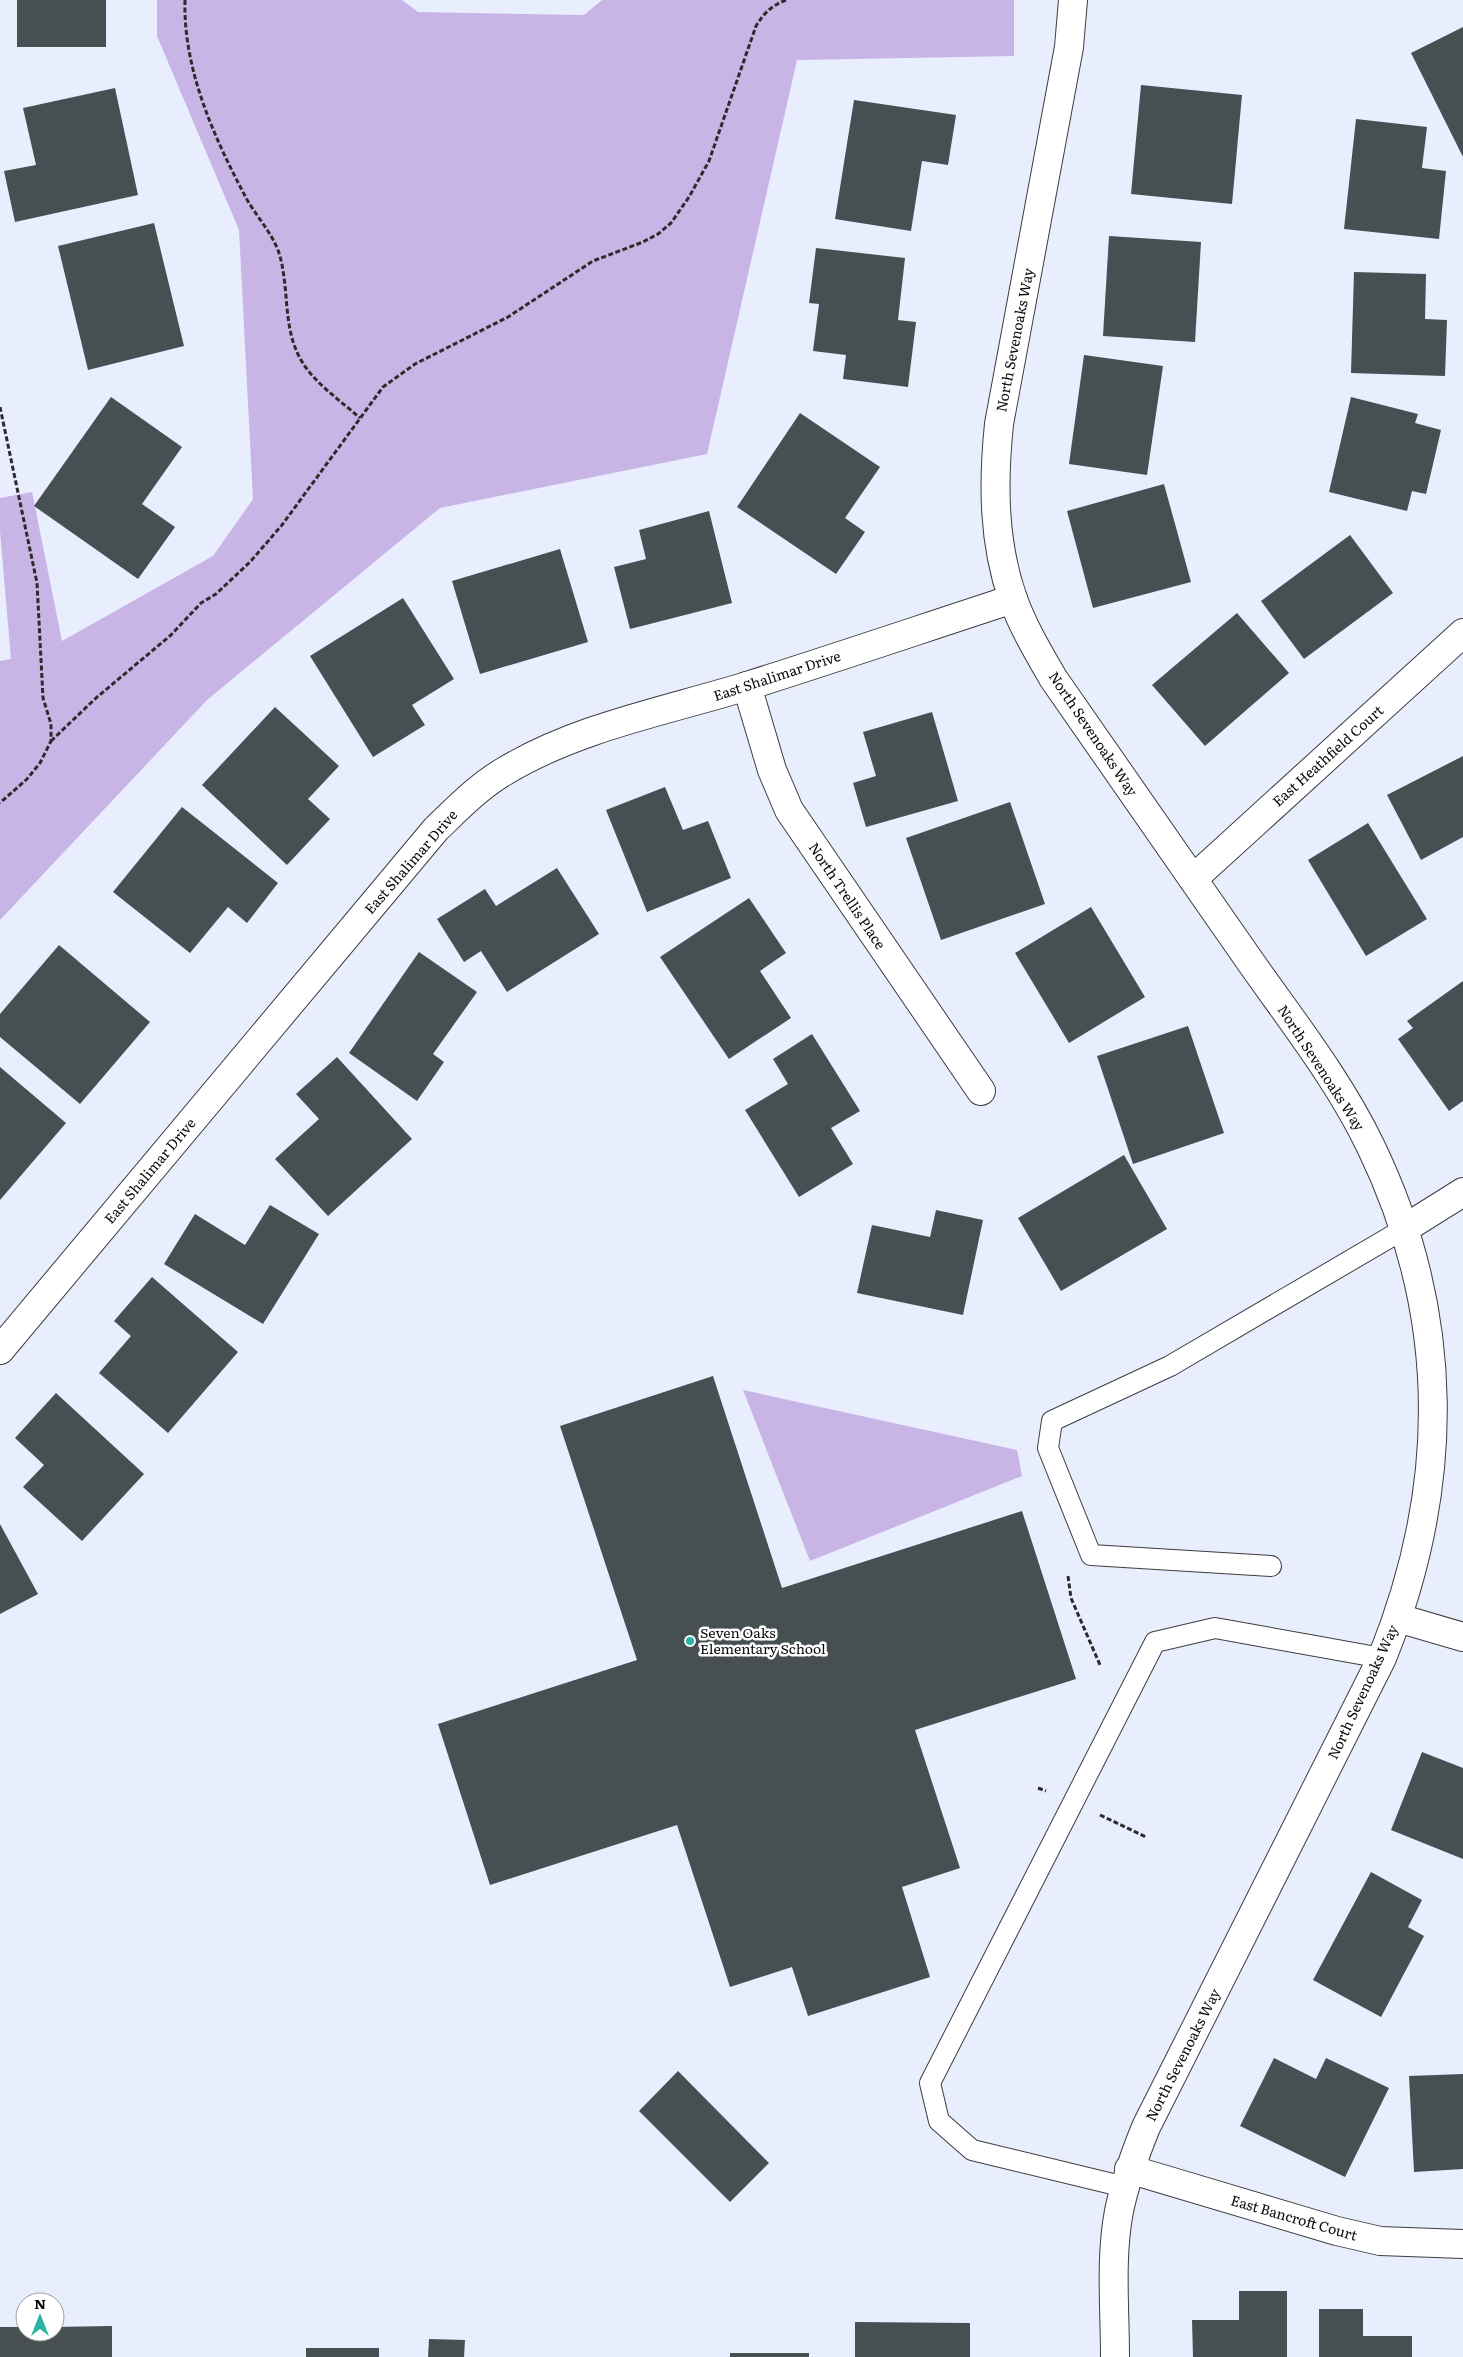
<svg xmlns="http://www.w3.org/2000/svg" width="1463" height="2357" font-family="Literata,serif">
<rect width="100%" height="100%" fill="#e8eefe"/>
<g fill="#c9b4e6">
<path d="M157 0H402L418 12 584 15 602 0H1014V56L797 60 707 454 440 508 207 700 0 920V661L11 659 0 531V498L32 492 62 641 213 556 253 499 239 230 157 36Z"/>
<path d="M743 1390 1017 1450 1022 1476 810 1561Z"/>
</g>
<g fill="#474f52">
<rect x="17" y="0" width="89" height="47"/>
<path d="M1463 27V157L1411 53Z"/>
<path d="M1141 85 1242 95 1232 204 1131 194Z"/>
<path d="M115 88 138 195 15 222 4 171 36 165 23 108Z"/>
<path d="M854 100 956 115 948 165 922 161 911 231 835 219Z"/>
<path d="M1356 119 1427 127 1422 168 1446 171 1439 239 1344 229Z"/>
<path d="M154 223 184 346 88 370 58 246Z"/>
<path d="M1109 236 1201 242 1195 342 1103 336Z"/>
<path d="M816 248 905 258 898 320 916 322 908 387 843 379 846 355 813 351 819 304 809 303Z"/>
<path d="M1354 272 1426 274 1425 319 1447 320 1445 376 1351 373Z"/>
<path d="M1084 355 1163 366 1147 475 1069 464Z"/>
<path d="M111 397 182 447 142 504 175 527 138 579 34 506Z"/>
<path d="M1351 397 1418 414 1415 423 1441 430 1426 494 1412 491 1407 511 1329 492Z"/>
<path d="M800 413 880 467 845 518 865 532 836 574 737 507Z"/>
<path d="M1164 484 1191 582 1093 608 1067 511Z"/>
<path d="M709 511 732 603 630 629 614 567 646 559 639 530Z"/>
<path d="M1350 535 1393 593 1304 659 1261 601Z"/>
<path d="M560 549 588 642 480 674 452 581Z"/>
<path d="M403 598 454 679 412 705 425 725 373 757 310 656Z"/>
<path d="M1237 613 1289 673 1205 746 1152 685Z"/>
<path d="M275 707 339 766 308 799 330 819 287 865 202 785Z"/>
<path d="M932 712 958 801 866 827 853 783 876 776 863 732Z"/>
<path d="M1463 756V837L1421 860 1387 795Z"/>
<path d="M665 787 683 830 708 821 731 878 647 912 606 810Z"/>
<path d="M1010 802 1045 904 941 940 906 838Z"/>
<path d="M182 807 278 883 247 923 228 907 190 953 113 892Z"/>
<path d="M1368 823 1427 919 1366 956 1308 860Z"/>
<path d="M557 868 599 934 507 992 481 951 464 962 437 919 485 889 496 906Z"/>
<path d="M749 898 786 953 760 971 791 1018 729 1059 660 957Z"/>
<path d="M1091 907 1145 997 1069 1043 1015 953Z"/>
<path d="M59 945 150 1022 80 1104 0 1037V1014Z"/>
<path d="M419 952 477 992 433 1054 444 1062 417 1101 349 1053Z"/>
<path d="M1463 981V1101L1449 1111 1398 1039 1413 1028 1407 1021Z"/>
<path d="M1188 1026 1224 1133 1133 1164 1097 1056Z"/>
<path d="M812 1034 860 1111 831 1128 853 1164 799 1197 745 1110 788 1084 773 1059Z"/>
<path d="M337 1057 412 1139 328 1216 275 1159 319 1119 296 1094Z"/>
<path d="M0 1067 66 1123 0 1200Z"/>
<path d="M1124 1155 1167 1229 1061 1291 1018 1218Z"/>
<path d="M270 1205 319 1234 263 1324 164 1264 195 1214 245 1245Z"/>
<path d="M936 1210 983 1220 963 1315 857 1293 872 1225 930 1237Z"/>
<path d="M152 1277 238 1352 168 1433 99 1373 131 1336 114 1321Z"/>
<path d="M713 1376 782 1588 1022 1511 1076 1679 915 1730 960 1868 902 1887 930 1977 808 2016 792 1967 730 1987 677 1825 490 1885 438 1724 637 1660 560 1426Z"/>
<path d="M56 1393 144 1474 82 1541 23 1487 44 1465 15 1438Z"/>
<path d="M0 1524 38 1594 0 1614Z"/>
<path d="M1422 1752 1463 1768V1859L1391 1830Z"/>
<path d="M1371 1872 1422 1900 1408 1927 1424 1936 1381 2017 1313 1980Z"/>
<path d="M1274 2058 1316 2079 1326 2058 1389 2088 1345 2177 1240 2126Z"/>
<path d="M678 2071 769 2163 730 2202 639 2111Z"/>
<path d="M1463 2074V2169L1414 2172 1409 2076Z"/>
<path d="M1239 2291H1287V2357H1193L1192 2320H1239Z"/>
<path d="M1319 2309H1363V2336H1412V2357H1319Z"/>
<path d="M855 2322 970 2323V2357H855Z"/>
<path d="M112 2326V2357H0V2327H25V2332H55V2327Z"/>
<path d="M429 2339 465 2340 464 2357H428Z"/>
<rect x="306" y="2348" width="73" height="9"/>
<rect x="730" y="2353" width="79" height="4"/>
</g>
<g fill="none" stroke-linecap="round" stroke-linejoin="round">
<defs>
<g id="service">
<path d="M1271 1566 1091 1555 1048 1448 1052 1421 1170 1366 1404 1229"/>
<path d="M1125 2187 972 2150 939 2121 930 2083 1155 1642 1215 1628 1382 1658"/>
</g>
<g id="minor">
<path d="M747 686 772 770 789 810 981 1091"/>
<path d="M1193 879 1463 633"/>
<path d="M1404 1229 1463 1192"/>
<path d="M0 1350 436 829C457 809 479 786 505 771 578 727 666 711 747 686 836 658 924 628 1013 599"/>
<path d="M1398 1618 1463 1637"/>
<path d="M1129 2169 1337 2231 1380 2241 1463 2244"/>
</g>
<path id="tertiary" d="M1073 0 1069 47 999 424C993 483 993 542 1013 599 1023 627 1038 652 1053 678 1117 770 1181 862 1245 954 1288 1016 1338 1078 1371 1147 1452 1315 1451 1487 1382 1658L1146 2127C1135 2154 1125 2182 1119 2211 1110 2258 1115 2309 1115 2357"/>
</defs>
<use href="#service" stroke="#3d3d3d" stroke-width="22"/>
<use href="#minor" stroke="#3d3d3d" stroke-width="30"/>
<use href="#tertiary" stroke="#3d3d3d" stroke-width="30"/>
<g stroke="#2c2c2c" stroke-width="3" stroke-dasharray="5 2.5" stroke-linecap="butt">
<path d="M185 0C183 68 213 135 244 194 254 214 272 232 279 253 290 289 282 327 301 360 314 383 341 401 360 418"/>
<path d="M0 407 37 583 43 698 51 724V741L40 763 27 779 0 803"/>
<path d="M51 741 96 698 171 635 201 603 216 594 250 562 282 525 383 387 415 364 508 317 593 261 643 242 658 234 671 223 689 197 709 161 756 26C764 13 771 6 786 0"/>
<path d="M1068 1576 1071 1598 1100 1665"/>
<path d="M1038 1788 1046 1791"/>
<path d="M1100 1815 1146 1837"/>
</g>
<use href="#service" stroke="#fff" stroke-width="20"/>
<use href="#minor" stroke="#fff" stroke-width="28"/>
<use href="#tertiary" stroke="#fff" stroke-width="28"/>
</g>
<circle fill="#29b4a3" stroke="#fff" stroke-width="2" cx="690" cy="1641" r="5"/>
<g text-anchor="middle" stroke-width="5" stroke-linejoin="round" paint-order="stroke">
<g font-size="14" fill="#0a0a0a" stroke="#fff">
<text transform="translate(1015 340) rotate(-79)" y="5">North Sevenoaks Way</text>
<text transform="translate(777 676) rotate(-18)" y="5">East Shalimar Drive</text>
<text transform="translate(1093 734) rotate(56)" y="5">North Sevenoaks Way</text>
<text transform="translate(1328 756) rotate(-42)" y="5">East Heathfield Court</text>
<text transform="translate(411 862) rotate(-49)" y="5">East Shalimar Drive</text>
<text transform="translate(847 896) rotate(56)" y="5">North Trellis Place</text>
<text transform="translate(1321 1068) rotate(57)" y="5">North Sevenoaks Way</text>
<text transform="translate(150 1171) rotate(-50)" y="5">East Shalimar Drive</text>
<text transform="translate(1363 1692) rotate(-65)" y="5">North Sevenoaks Way</text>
<text transform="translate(1183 2055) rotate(-63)" y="5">North Sevenoaks Way</text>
<text transform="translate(1294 2218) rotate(16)" y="5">East Bancroft Court</text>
</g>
<g font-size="14" fill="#0a0a0a" stroke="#fff" text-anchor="start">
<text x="700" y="1638">Seven Oaks<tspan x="700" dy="16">Elementary School</tspan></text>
</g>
</g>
<g transform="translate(40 2317)"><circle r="24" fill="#ffffff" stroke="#9d9d9d"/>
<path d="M0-4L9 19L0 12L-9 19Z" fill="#29b4a3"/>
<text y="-8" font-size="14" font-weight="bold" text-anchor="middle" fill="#0a0a0a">N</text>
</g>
</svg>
